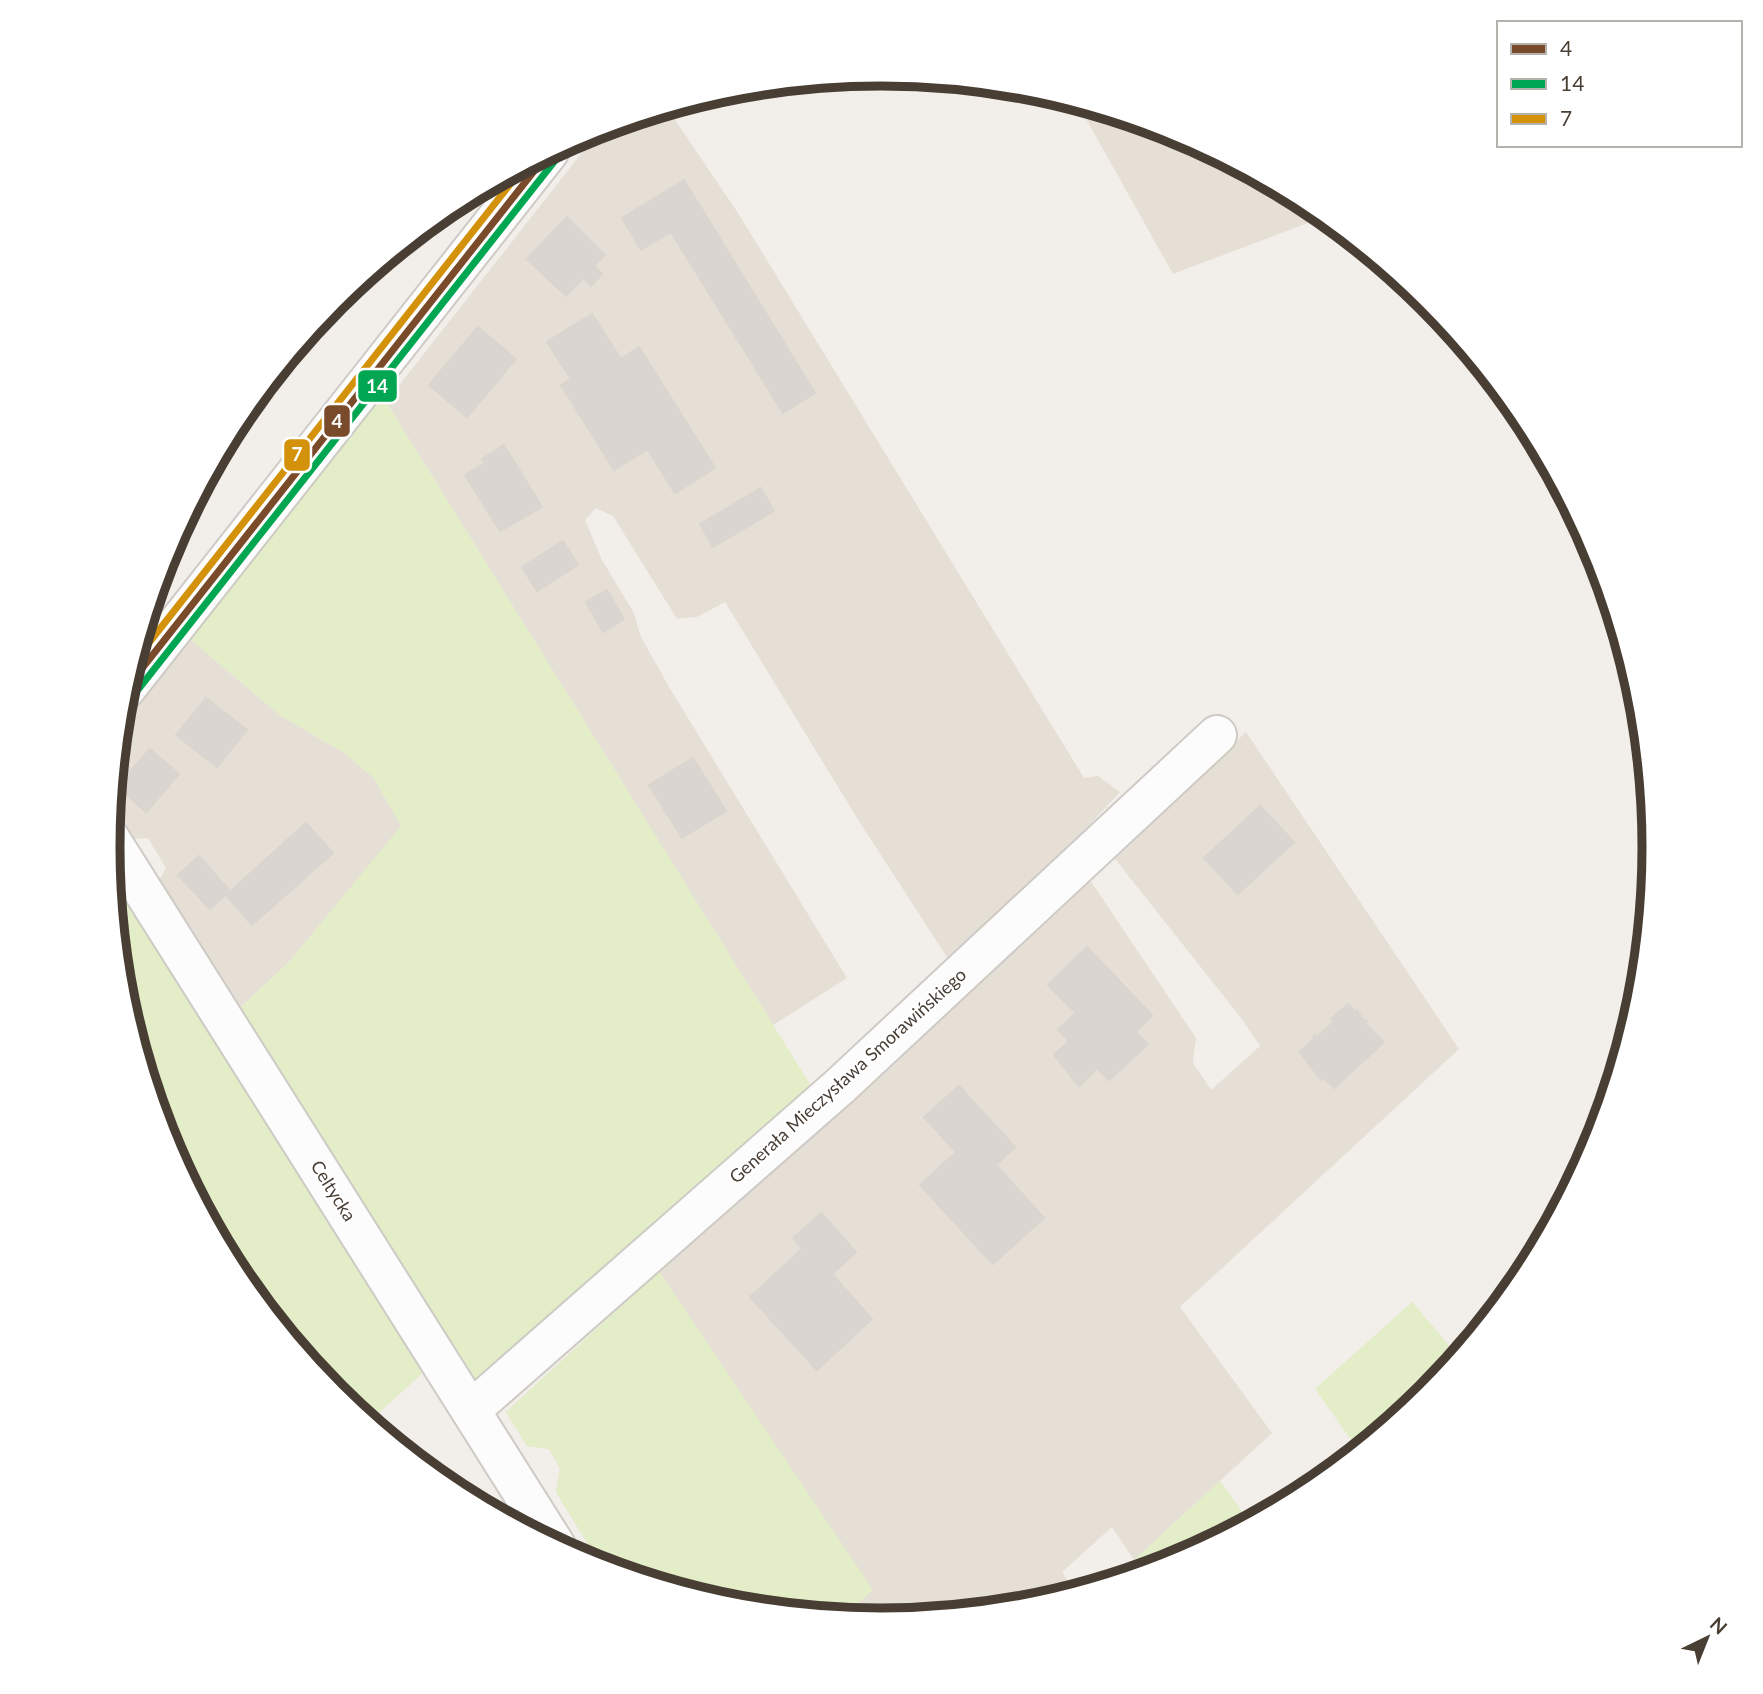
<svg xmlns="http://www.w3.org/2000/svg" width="1763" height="1694" font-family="Lato,sans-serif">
<rect width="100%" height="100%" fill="#f2eeea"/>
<g fill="#e6dfd6">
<path d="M1076 101 1178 133 1312 204 1326 216 1173 274Z"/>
<path d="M667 108 738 213 1084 778 1098 776 1120 792 1041 877 952 965 857 818 725 602 697 617 677 619 613 516 596 508 585 520 602 560 634 613 640 635 669 687 847 978 773 1025 386 402 602 127Z"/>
<path d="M190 639 281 716 343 752 373 777 402 826 289 962 241 1007 159 881 166 868 148 838 132 839 112 807 120 725Z"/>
<path d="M1246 732 1459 1049 1180 1307 1272 1433 1134 1560 1112 1527 1062 1572 1075 1593 1032 1606 881 1620 730 1606 602 1567 556 1492 560 1468 549 1449 527 1446 506 1412 1088 877 1196 1038 1193 1063 1211 1090 1260 1046 1241 1018 1112 855Z"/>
</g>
<g fill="#e3edc7">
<path d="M386 402 813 1089 479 1384 252 1030 241 1007 289 962 401 826 373 777 343 752 281 716 190 639 374 407Z"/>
<path d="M111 873 426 1370 369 1422 334 1394 238 1276 167 1143 123 998Z"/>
<path d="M659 1271 873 1590 844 1617 730 1606 602 1567 556 1492 560 1468 549 1449 527 1446 506 1412Z"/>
<path d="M1412 1302 1459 1357 1428 1394 1359 1451 1315 1389Z"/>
<path d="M1220 1481 1250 1523 1177 1562 1136 1574 1134 1560Z"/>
</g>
<g fill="#dad5d0" stroke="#dad5cf" stroke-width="2">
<path d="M684 180 815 393 783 413 671 232 641 250 622 218Z"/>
<path d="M567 217 605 255 594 266 602 274 591 286 583 278 566 296 527 259Z"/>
<path d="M592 314 621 359 639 347 715 468 675 493 571 327Z"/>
<path d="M478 327 516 359 499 379 461 347Z"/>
<path d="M571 327 648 449 614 470 561 385 571 379 547 342Z"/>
<path d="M461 347 499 379 467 417 429 385Z"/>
<path d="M504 445 542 507 500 531 465 475 485 463 482 459Z"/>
<path d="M761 488 774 511 713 547 700 524Z"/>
<path d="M563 541 578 565 537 591 522 567Z"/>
<path d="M607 590 624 619 603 632 586 602Z"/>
<path d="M206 698 247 730 217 767 176 735Z"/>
<path d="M150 749 179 774 146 812 117 786Z"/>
<path d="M693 758 726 811 682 838 649 785Z"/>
<path d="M1260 806 1294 842 1238 894 1204 858Z"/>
<path d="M306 823 333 853 252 925 226 895Z"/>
<path d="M199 856 230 891 210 909 178 875Z"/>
<path d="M1087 947 1152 1015 1136 1032 1148 1044 1109 1080 1097 1068 1079 1086 1054 1055 1069 1041 1058 1030 1076 1013 1048 985Z"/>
<path d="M1348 1004 1355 1011 1357 1010 1363 1020 1367 1021 1365 1023 1384 1042 1334 1088 1323 1077 1321 1080 1300 1052 1315 1038 1313 1037 1315 1035 1317 1037 1334 1022 1331 1019Z"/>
<path d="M959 1086 1015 1147 996 1165 1044 1218 993 1264 920 1185 956 1152 924 1117Z"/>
<path d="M821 1213 856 1252 832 1274 872 1319 817 1370 750 1297 802 1249 793 1238Z"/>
</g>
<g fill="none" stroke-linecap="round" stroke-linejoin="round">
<defs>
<g id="minor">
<path d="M109 837 556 1546"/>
<path d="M471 1410 839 1087 1217 735"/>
</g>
<path id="tertiary" d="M125 690 549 152"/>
</defs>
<use href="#minor" stroke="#cecac5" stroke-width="42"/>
<use href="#tertiary" stroke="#cecac5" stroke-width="42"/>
<use href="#minor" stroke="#fdfcfc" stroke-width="38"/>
<use href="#tertiary" stroke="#fdfcfc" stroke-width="38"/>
<defs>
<path id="bus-1" d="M125 690 549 152"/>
<path id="bus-2" d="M133 696 557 158"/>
<path id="bus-3" d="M133 663 526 164"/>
</defs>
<use href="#bus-1" stroke="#fff" stroke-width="12"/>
<use href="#bus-2" stroke="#fff" stroke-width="12"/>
<use href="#bus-3" stroke="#fff" stroke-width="12"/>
<use href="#bus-1" stroke="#7a4b2a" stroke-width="7"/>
<use href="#bus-2" stroke="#00a651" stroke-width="7"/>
<use href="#bus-3" stroke="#d4910a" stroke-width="7"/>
</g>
<g text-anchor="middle" stroke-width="5" stroke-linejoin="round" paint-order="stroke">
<g font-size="18" fill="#483e34" stroke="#fff">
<text transform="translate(848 1076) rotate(-42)" y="6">Generała Mieczysława Smorawińskiego</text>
<text transform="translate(333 1191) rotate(58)" y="6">Celtycka</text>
</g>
</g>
<path d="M0 0H1763V1694H0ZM120 847a761 761 0 1 1 1522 0a761 761 0 1 1-1522 0Z" fill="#fff" fill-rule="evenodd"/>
<path fill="none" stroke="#483e34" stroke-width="9" d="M120 847a761 761 0 1 1 1522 0a761 761 0 1 1-1522 0Z"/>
<g stroke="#fff" stroke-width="2.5">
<rect x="357" y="369" width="41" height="34" rx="7" fill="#00a651"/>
<rect x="323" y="404" width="28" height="34" rx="7" fill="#7a4b2a"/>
<rect x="283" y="438" width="28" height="34" rx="7" fill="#d4910a"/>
</g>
<g font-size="19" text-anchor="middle" font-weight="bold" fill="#fff">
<text x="377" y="393">14</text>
<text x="337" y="428">4</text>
<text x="297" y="461">7</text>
</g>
<rect x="1497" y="21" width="245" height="126" fill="#ffffff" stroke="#b6b2ae" stroke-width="2"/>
<rect x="1511" y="44" width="35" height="10" fill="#7a4b2a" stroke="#b6b2ae" stroke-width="2"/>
<text x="1560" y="56" font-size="21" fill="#483e34">4</text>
<rect x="1511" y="79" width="35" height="10" fill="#00a651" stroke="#b6b2ae" stroke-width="2"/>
<text x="1560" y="91" font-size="21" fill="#483e34">14</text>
<rect x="1511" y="114" width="35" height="10" fill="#d4910a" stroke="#b6b2ae" stroke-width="2"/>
<text x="1560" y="126" font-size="21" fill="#483e34">7</text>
<g transform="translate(1707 1638) rotate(43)" stroke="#ffffff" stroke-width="5" paint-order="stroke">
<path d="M0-5L12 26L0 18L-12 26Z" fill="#483e34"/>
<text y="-10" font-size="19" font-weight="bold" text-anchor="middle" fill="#483e34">N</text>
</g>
</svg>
